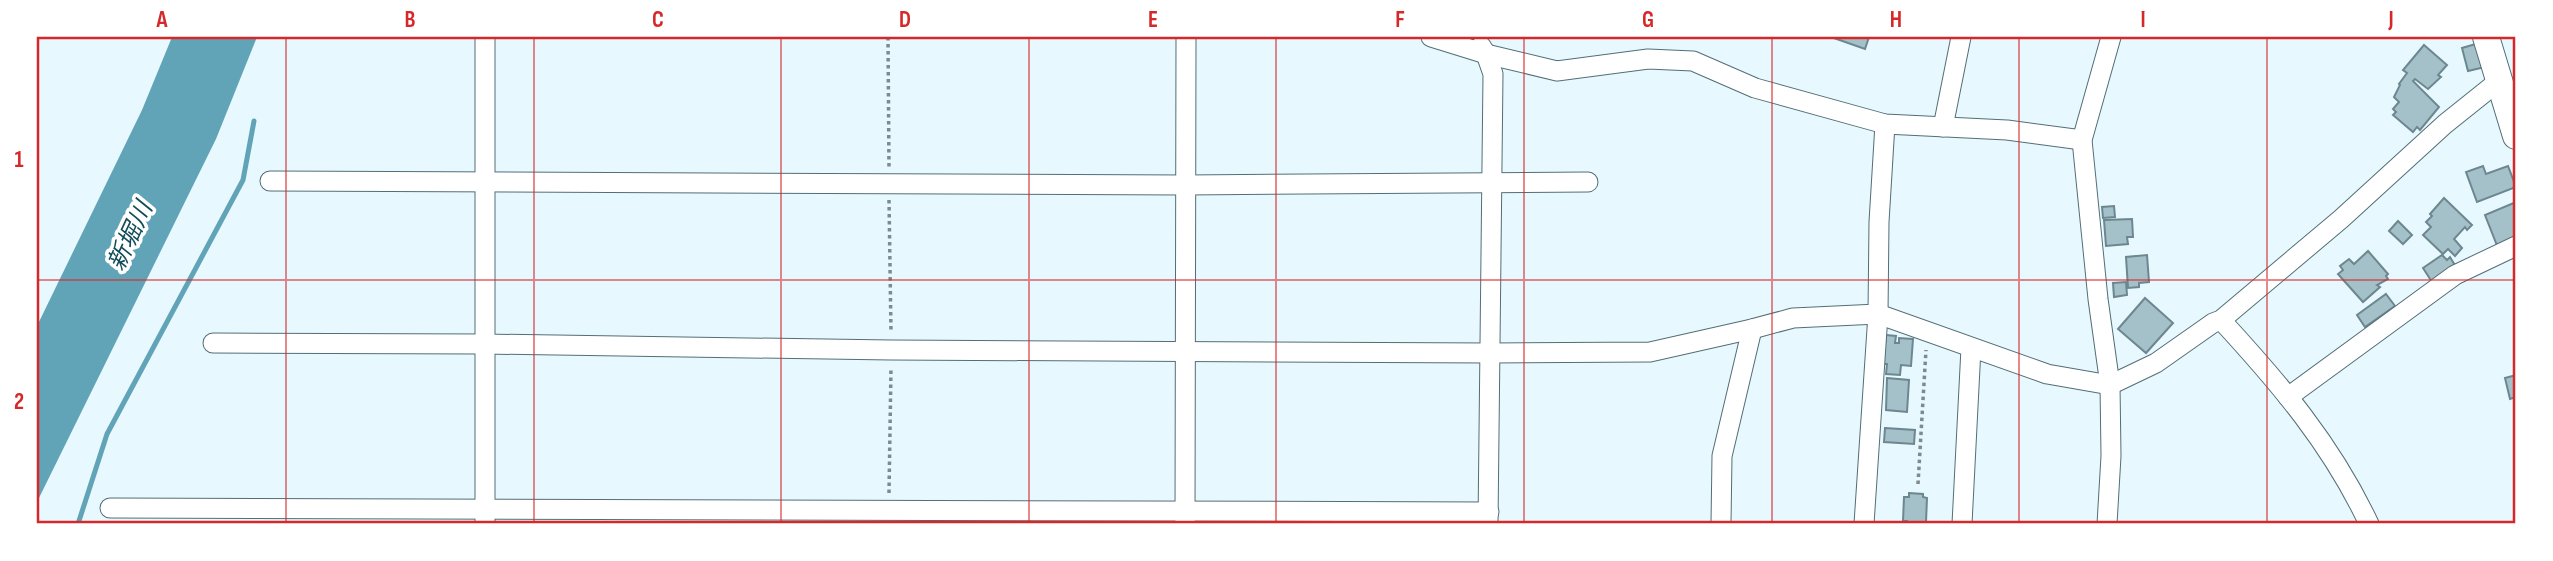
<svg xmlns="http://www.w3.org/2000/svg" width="2553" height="561" font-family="'Sofia Sans Condensed','Noto Sans JP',sans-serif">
<rect width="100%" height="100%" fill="#e7f8fe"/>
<path fill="#62a4b7" d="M172 37H257L216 139 37 502V326L142 110Z"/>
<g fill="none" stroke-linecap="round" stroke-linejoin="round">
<path stroke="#62a4b7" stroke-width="5" d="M78 524 107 434 243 180 254 121"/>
</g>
<g fill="#a4c1c9" stroke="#6c8790" stroke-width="2">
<path d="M1831 37H1869L1865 49Z"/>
<path d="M2515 37H2516V74H2514Z"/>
<path d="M2479 43 2485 67 2468 71 2462 48Z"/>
<path d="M2424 45 2447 65 2438 75 2441 77 2428 89 2415 79 2413 81 2439 107 2420 130 2417 127 2413 132 2393 115 2396 112 2393 109 2399 102 2394 97 2400 85 2399 84 2407 73 2403 70Z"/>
<path d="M2483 166 2486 174 2508 166 2516 187 2477 202 2466 172Z"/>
<path d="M2444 198 2472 225 2467 230 2465 227 2454 239 2462 248 2455 256 2448 249 2443 254 2423 235 2431 227 2426 222 2432 216 2430 214Z"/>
<path d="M2516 202V241L2498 248 2485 215Z"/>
<path d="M2114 206 2115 217 2103 218 2102 207Z"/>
<path d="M2132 219 2133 237H2127L2128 244 2106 246 2104 220Z"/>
<path d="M2398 221 2412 235 2403 244 2389 231Z"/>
<path d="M2368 251 2388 274 2386 276 2388 279 2377 285 2380 287 2363 302 2338 274 2343 270 2340 266 2349 259 2354 264Z"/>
<path d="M2147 255 2149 282 2139 283V287L2128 288 2126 257Z"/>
<path d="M2442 255 2447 260 2450 257 2456 267 2432 282 2423 268Z"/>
<path d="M2126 282 2127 295 2114 297 2113 283Z"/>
<path d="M2386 294 2395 306 2365 327 2357 315Z"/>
<path d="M2145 298 2173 323 2146 353 2118 329Z"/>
<path d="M1886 335 1896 336 1895 343H1899V338L1913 339 1911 366 1901 365 1900 375 1886 374 1887 364H1883Z"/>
<path d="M2516 375V397L2510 399 2505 378Z"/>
<path d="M1887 378 1909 380 1907 412 1886 410Z"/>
<path d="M1885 428 1915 430 1914 444 1884 442Z"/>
<path d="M1909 493 1923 494V497L1927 498 1926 522 1923 524H1907V521H1903L1904 497H1909Z"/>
</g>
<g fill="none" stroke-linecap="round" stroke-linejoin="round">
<defs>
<g id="street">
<path d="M1431 37 1486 54 1557 71 1648 59 1693 61 1755 88 1885 124 2007 130 2082 140"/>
<path d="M1481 46 1486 54 1493 74 1488 524"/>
<path d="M1943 127 1961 37"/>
<path d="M270 181 1186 185 1588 182"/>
<path d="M2221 320C2280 384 2332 445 2369 524"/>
<path d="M213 343 484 344 891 350 1491 353 1650 352 1752 329 1793 318 1878 314 2047 374 2110 385 2156 363 2213 323 2221 320 2341 219 2445 124 2500 80"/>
<path d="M2288 397 2455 275 2516 246"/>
<path d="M110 508 1489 512"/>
<path d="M1185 523 1186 37"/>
<path d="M485 524V37"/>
<path d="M1721 524 1722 456 1752 329"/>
<path d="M1864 524 1878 314 1879 222 1885 124"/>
<path d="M1962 524 1971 348"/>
<path d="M2107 524 2111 456 2110 385 2098 299 2082 140 2111 37"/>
</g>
<path id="secondary" d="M2486 37 2516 136"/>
</defs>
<use href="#street" stroke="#536e76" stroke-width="21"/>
<use href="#secondary" stroke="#536e76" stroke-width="28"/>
<g stroke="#7d8b8f" stroke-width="3.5" stroke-dasharray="3.5 3.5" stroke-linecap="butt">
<path d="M888 37 889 168"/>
<path d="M889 200 891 332"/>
<path d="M1918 484 1926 350"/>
<path d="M889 493 891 368"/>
</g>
<use href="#street" stroke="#fff" stroke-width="19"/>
<use href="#secondary" stroke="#fff" stroke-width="26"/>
</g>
<path fill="none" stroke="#d62828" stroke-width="2" stroke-opacity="0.55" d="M286 37V524M534 37V524M781 37V524M1029 37V524M1276 37V524M1524 37V524M1772 37V524M2019 37V524M2267 37V524M37 280H2516"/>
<g text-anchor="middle" stroke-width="7" stroke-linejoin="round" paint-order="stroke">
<g font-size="24" font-style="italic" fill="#114c5a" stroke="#fff">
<text transform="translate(130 236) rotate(-65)" y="8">新堀川</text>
</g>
</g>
<rect width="2553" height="561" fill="none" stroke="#ffffff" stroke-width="77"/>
<rect x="38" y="38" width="2476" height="484" fill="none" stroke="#d62828" stroke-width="2.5"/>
<g font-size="23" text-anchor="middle" font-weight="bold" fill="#d62828">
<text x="162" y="27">A</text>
<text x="410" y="27">B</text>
<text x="658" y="27">C</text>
<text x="905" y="27">D</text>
<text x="1153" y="27">E</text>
<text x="1400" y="27">F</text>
<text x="1648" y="27">G</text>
<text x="1896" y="27">H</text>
<text x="2143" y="27">I</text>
<text x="2391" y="27">J</text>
<text x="19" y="167">1</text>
<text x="19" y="409">2</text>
</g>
</svg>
